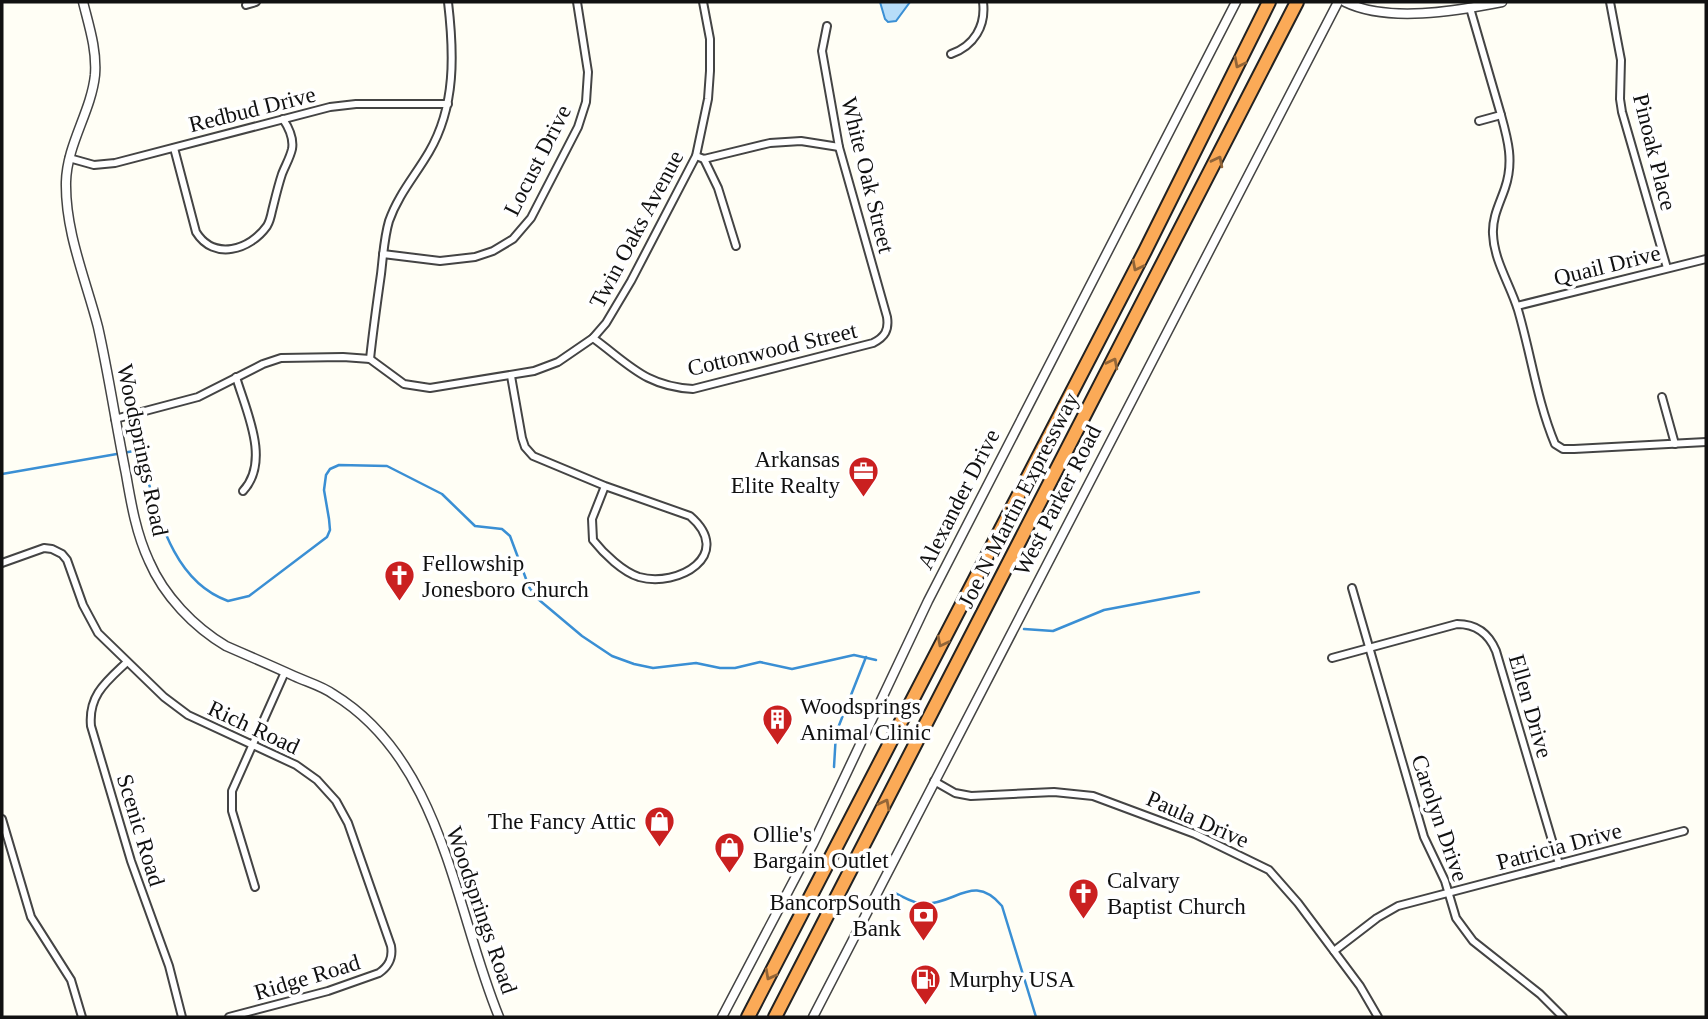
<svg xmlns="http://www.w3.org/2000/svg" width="1708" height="1019" font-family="'Times New Roman',serif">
<rect width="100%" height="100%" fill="#fffef5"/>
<path fill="#b7ddf9" stroke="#3a8fd4" stroke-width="2" d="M880 2H910L896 21 888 22 885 19Z"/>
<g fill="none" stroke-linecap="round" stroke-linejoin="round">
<g stroke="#3a8fd4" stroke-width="2.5">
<path d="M2 474 134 451 140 454C157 507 169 580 228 601L249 596 327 537 330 530 329 519 324 490 326 475 330 469 339 465 387 466 442 494 475 526 502 529 510 536 529 587 538 599 582 636 612 656 634 664 653 668 696 663 720 668H735L760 662 792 669 854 655 876 660"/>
<path d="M1024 629 1053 631 1104 610 1199 592"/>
<path d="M834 767 836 733 866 657"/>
<path d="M893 892C902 896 914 904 925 904 957 903 974 873 1002 906L1036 1017"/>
</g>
<defs>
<g id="minor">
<path d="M1610 2 1621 60 1620 99 1622 112 1667 268"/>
<path d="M246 5 256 2"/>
<path d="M1470 8 1501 115 1479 121"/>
<path d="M951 54C974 46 986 26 983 2"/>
<path d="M1501 115C1508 140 1514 162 1505 188 1500 203 1492 217 1493 234 1494 261 1510 284 1518 310 1531 354 1537 401 1555 444L1563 449H1574L1706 442"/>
<path d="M174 148 196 232C214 261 250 250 267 226 270 221 271 216 272 211 275 199 278 186 282 174 285 166 290 158 292 149 294 138 289 128 283 119"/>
<path d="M696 156 704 159 770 143 801 141 839 147"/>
<path d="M69 158 94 165 115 163 330 107 356 104H448"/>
<path d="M704 159 718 188 736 246"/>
<path d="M383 254 440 261 475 257 493 251 513 239 531 218 578 127 586 102 588 72 577 2"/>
<path d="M1517 306 1706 259"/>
<path d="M593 338C630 365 645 386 693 389L873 343C885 337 889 330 887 317L839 147 822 51 827 26"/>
<path d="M370 359C373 331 377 302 381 274 383 257 384 238 389 221 398 195 415 176 429 152 456 106 454 53 448 2"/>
<path d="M511 376 522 438 525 447 533 456 605 486 690 516C735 555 678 588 639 577 623 572 604 554 593 540L592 519 605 486"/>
<path d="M236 377C246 411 271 461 243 491"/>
<path d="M1662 397 1675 444"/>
<path d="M115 419 198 397 263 364 281 358 343 357 370 359 404 384 430 388 534 371 558 362 593 338 606 323 631 281 696 156 708 99 710 71V39L703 2"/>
<path d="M2 563 44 548 52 549 62 554 67 560 83 605 98 633 164 697 188 715 296 765 317 780 336 801 348 823 391 946C393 958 389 966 379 973L328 991 229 1017"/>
<path d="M1352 588 1424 837 1445 881 1456 918 1473 941 1540 994 1563 1017"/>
<path d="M1332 658 1457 624C1476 624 1489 634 1496 651L1559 864"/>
<path d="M127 662C107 681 88 695 91 726L131 861 169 966 182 1017"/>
<path d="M934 781 955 793 971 796 1054 792 1093 796 1195 834 1269 870 1298 903 1360 986 1378 1017"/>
<path d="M2 819 31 917 71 980 82 1017"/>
<path d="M255 887 232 811V791L285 672"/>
<path d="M1334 951 1377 918 1398 906 1684 831"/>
</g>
<g id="tertiary">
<path d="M83 2C89 26 97 50 95 75 91 112 67 144 66 182 65 232 86 280 98 327 109 376 116 425 126 474 131 503 136 533 149 561 164 596 194 627 226 646 249 656 272 666 294 676 307 682 322 686 333 694 443 761 454 908 499 1017"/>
<path d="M1345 2C1388 23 1456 11 1502 2"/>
<path d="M722 1017 813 844 928 601 1236 2"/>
<path d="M813 1017 1338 2"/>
</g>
<g id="motorway">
<path d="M748 1017 1145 251 1269 2"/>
<path d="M775 1017 1297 2"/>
</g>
</defs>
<use href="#minor" stroke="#444" stroke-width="10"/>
<use href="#tertiary" stroke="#444" stroke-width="11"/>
<use href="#motorway" stroke="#222" stroke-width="16"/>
<use href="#minor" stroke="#fff" stroke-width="6"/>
<use href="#tertiary" stroke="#fff" stroke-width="8"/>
<use href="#motorway" stroke="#fbaa57" stroke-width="12"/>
</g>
<defs><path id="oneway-chevron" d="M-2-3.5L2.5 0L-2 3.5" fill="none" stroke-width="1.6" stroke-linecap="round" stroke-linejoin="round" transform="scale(1.75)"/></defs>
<g stroke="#926538">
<use href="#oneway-chevron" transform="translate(1239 63) rotate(117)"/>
<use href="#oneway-chevron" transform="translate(1218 161) rotate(-63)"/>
<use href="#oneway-chevron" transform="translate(1137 266) rotate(117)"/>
<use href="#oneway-chevron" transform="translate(1113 363) rotate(-63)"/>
<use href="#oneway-chevron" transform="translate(942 642) rotate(117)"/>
<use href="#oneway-chevron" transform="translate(885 804) rotate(-63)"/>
<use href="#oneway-chevron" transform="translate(770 975) rotate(118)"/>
</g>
<defs>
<symbol id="office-pin" viewBox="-11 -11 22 30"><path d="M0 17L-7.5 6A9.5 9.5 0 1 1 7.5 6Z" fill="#ca2020" stroke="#fff"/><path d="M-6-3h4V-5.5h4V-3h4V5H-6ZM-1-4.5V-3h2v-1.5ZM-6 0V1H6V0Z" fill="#fff"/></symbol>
<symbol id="church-pin" viewBox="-11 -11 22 30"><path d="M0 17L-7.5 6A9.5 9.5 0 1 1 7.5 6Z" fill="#ca2020" stroke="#fff"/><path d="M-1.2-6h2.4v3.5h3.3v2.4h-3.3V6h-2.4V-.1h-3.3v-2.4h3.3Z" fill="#fff"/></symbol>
<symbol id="building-pin" viewBox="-11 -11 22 30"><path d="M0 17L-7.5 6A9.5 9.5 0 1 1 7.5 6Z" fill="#ca2020" stroke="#fff"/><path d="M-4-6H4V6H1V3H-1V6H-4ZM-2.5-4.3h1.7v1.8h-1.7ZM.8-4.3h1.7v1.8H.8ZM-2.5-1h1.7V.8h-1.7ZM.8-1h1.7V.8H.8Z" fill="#fff"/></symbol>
<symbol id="shop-pin" viewBox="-11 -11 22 30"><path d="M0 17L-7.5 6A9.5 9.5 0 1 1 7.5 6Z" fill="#ca2020" stroke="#fff"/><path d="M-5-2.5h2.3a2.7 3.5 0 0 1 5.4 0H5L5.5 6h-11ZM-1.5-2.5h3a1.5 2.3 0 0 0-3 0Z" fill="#fff"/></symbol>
<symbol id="bank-pin" viewBox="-11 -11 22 30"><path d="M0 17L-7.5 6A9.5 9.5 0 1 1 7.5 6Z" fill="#ca2020" stroke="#fff"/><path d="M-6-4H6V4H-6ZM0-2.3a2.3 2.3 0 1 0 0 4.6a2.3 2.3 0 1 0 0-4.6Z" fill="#fff"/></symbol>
<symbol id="fuel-pin" viewBox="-11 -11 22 30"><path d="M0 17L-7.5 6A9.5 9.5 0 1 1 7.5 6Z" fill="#ca2020" stroke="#fff"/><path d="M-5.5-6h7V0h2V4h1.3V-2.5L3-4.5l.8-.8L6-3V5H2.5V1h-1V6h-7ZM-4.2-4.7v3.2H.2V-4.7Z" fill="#fff"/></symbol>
</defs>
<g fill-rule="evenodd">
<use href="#office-pin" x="846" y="454" width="35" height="47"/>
<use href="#church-pin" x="382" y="558" width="35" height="47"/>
<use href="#building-pin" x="760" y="702" width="35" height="47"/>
<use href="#shop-pin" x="642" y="804" width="35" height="47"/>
<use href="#shop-pin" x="712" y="830" width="35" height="47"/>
<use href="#church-pin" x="1066" y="876" width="35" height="47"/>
<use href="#bank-pin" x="906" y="898" width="35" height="47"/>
<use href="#fuel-pin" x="908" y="962" width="35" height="47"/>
</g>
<g text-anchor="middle" stroke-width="7" stroke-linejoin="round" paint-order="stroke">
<g font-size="23" fill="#111" stroke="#fff">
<text transform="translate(252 109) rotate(-14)" y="8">Redbud Drive</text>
<text transform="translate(1655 152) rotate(76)" y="8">Pinoak Place</text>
<text transform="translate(537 160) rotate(-63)" y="8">Locust Drive</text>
<text transform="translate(868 175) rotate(76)" y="8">White Oak Street</text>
<text transform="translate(636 229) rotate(-62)" y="8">Twin Oaks Avenue</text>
<text transform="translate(1607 265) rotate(-14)" y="8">Quail Drive</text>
<text transform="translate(772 349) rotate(-13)" y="8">Cottonwood Street</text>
<text transform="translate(143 450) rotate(78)" y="8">Woodsprings Road</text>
<text transform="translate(958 499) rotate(-63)" y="8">Alexander Drive</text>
<text transform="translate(1018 500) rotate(-63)" y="8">Joe N Martin Expressway</text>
<text transform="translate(1057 500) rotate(-63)" y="8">West Parker Road</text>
<text transform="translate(1531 706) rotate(74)" y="8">Ellen Drive</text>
<text transform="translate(254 727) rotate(25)" y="8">Rich Road</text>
<text transform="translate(1440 818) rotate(71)" y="8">Carolyn Drive</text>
<text transform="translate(1198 819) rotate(24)" y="8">Paula Drive</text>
<text transform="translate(141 830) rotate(73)" y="8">Scenic Road</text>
<text transform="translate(1559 846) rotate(-15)" y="8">Patricia Drive</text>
<text transform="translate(482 910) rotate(71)" y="8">Woodsprings Road</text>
<text transform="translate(307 977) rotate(-17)" y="8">Ridge Road</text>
</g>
<g font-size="23" fill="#111" stroke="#fff" text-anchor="start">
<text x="840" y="467" text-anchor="end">Arkansas<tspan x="840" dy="26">Elite Realty</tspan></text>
<text x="422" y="571">Fellowship<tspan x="422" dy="26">Jonesboro Church</tspan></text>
<text x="800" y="714">Woodsprings<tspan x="800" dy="26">Animal Clinic</tspan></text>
<text x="636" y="829" text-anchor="end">The Fancy Attic</text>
<text x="753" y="842">Ollie's<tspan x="753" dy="26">Bargain Outlet</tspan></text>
<text x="1107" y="888">Calvary<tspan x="1107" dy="26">Baptist Church</tspan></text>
<text x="901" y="910" text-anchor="end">BancorpSouth<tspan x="901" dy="26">Bank</tspan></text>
<text x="949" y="987">Murphy USA</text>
</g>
</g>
<rect width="1708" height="1019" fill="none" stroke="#111111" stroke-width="7"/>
</svg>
